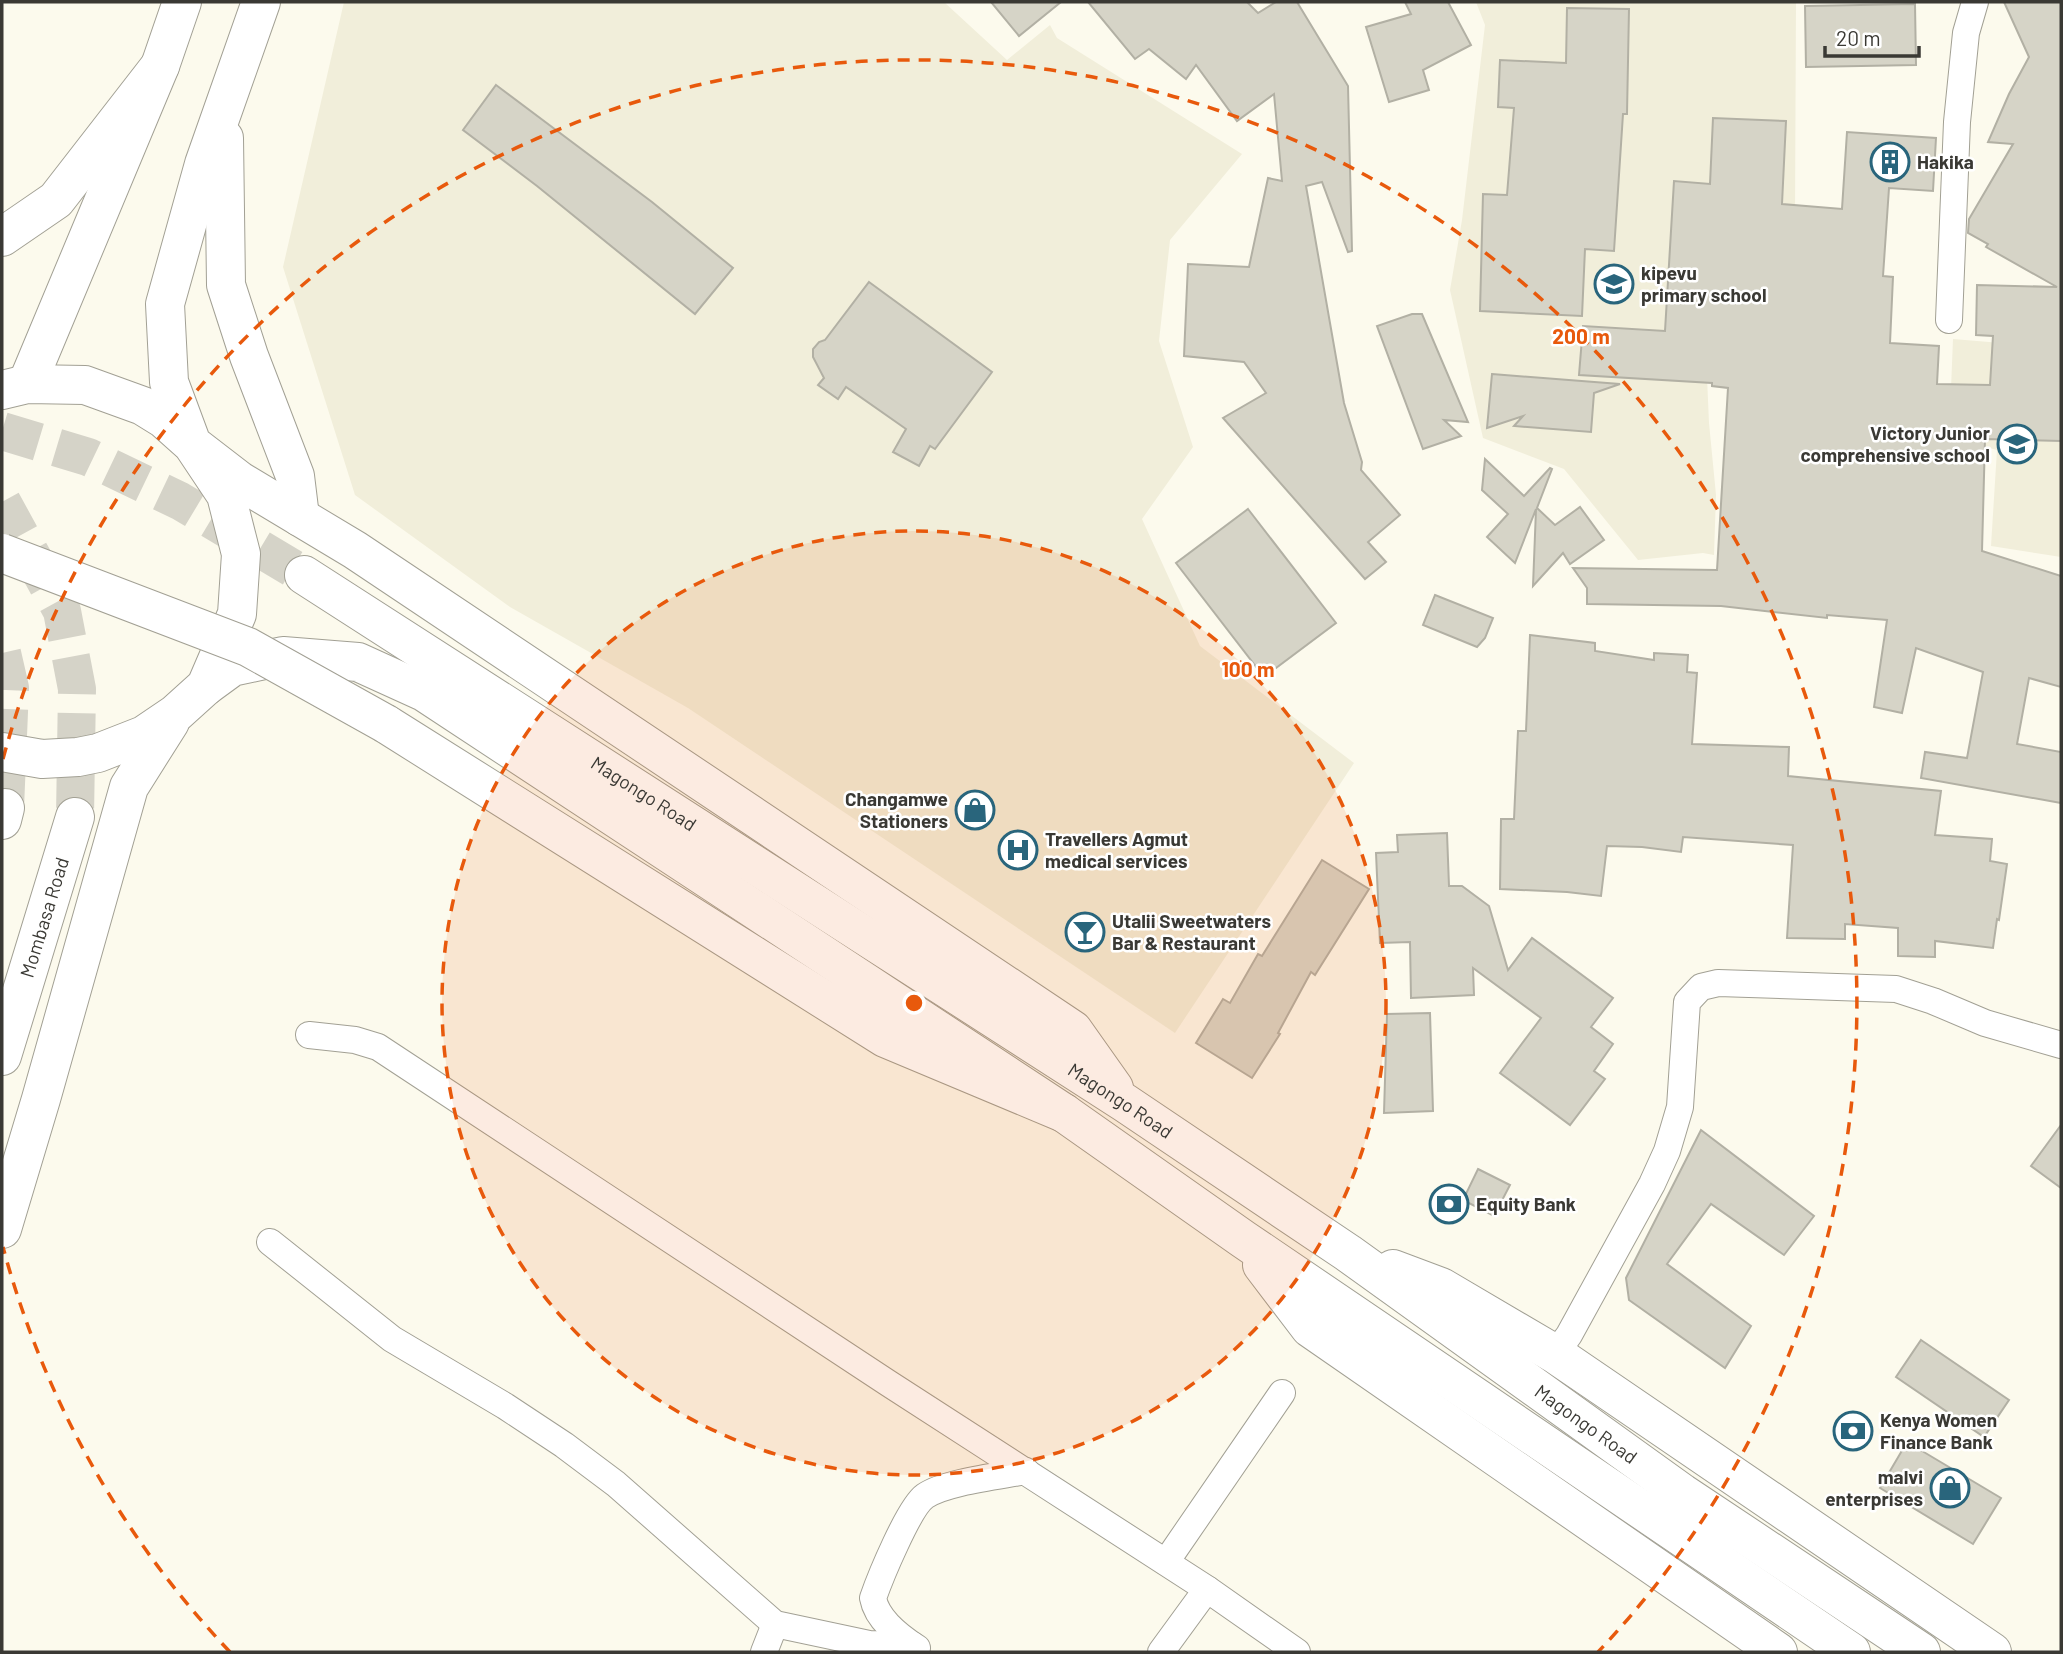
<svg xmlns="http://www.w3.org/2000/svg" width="2063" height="1654" font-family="Barlow,sans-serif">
<rect width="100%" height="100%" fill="#fcfaed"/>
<g fill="#f1eeda">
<path d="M344 2H944L1007 60 1050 25 1057 38 1242 154 1170 240 1159 341 1193 447 1142 519 1200 646 1354 763 1175 1033 688 708 510 607 355 495 283 267Z"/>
<path d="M1476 2H1796L1795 215 1705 331 1709 423 1716 495 1714 555 1703 553 1638 560 1564 469 1483 438 1450 290 1462 220 1485 25Z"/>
<path d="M1953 339 2061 348V557L1991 546 1997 450 1949 438Z"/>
</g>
<g fill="#d6d4c7" stroke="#b2b0a4" stroke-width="2">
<path d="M991 2H1061L1019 36Z"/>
<path d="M1088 2H1247L1258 13 1276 2H1297L1348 86 1352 251 1348 252 1322 182 1306 186 1344 403 1362 462 1361 470 1400 515 1368 542 1386 562 1365 579 1223 418 1266 393 1244 362 1184 356 1188 264 1249 267 1268 178 1282 181 1274 94 1237 121 1196 65 1186 79 1149 49 1135 59Z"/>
<path d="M1405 2H1448L1471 45 1423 70 1429 90 1389 102 1366 27 1411 14Z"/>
<path d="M2004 2H2061V441L1985 439 1982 551 2061 576V687L2029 678 2017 744 2061 752V803L1921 778 1925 752 1967 758 1983 672 1916 648 1902 713 1874 707 1887 620 1827 615V618L1721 606 1587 604V588L1573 568 1717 570 1728 388 1712 386V383L1579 375 1583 326 1665 331 1674 181 1710 184 1713 118 1786 121 1782 204 1842 209 1847 132 1936 138 1933 191 1889 188 1883 276 1893 277 1890 343 1939 346 1937 384 1990 385 1993 336 1976 335 1977 285 2057 287 1986 247 1988 244 1968 233 1969 219 2013 144 1988 142 2009 94 2029 57Z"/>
<path d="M1915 4 1916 65 1806 67 1805 6Z"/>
<path d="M1567 8 1629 9 1627 114H1623L1614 251 1585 249 1582 316 1480 311 1483 194 1507 195 1514 108 1498 107 1500 60 1566 63Z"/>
<path d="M496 85 652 202 733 268 695 314 537 186 463 130Z"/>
<path d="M869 282 992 372 935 449 930 446 919 466 893 452 906 429 846 387 838 399 818 385 824 378 813 357V349L819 342 825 340Z"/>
<path d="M1412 314H1422L1468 422 1444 420 1461 436 1423 449 1377 326Z"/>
<path d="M1492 374 1620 384 1594 393 1591 432 1514 426 1523 416 1487 428Z"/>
<path d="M1485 459 1524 496 1550 468 1552 469 1537 508 1555 525 1580 507 1604 540 1570 564 1563 553 1533 586 1536 509 1515 563 1487 537 1508 514 1482 490Z"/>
<path d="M1248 509 1336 623 1264 677 1176 563Z"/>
<path d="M1435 595 1493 618 1485 638 1477 647 1423 625Z"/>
<path d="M1530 635 1595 643V651L1654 660V653L1688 655 1687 672 1697 673 1692 744 1789 747 1788 776 1941 791 1935 835 1992 839 1990 861 2007 864 1999 920 1997 919 1993 948 1935 941V957L1898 956V928L1845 924V939L1787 938 1793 845 1683 837 1681 852 1642 847 1607 846 1601 896 1567 892 1500 889 1501 819H1514L1518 731H1526Z"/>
<path d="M1447 833 1449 886H1462L1489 906 1508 970 1532 938 1613 998 1591 1027 1613 1044 1594 1071 1605 1079 1570 1125 1500 1073 1541 1018 1473 968 1474 995 1411 998 1410 942 1380 943 1376 853 1398 852 1397 835Z"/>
<path d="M1322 860 1369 889 1315 975 1311 972 1278 1033 1280 1034 1252 1078 1196 1043 1223 999 1230 1003 1258 954 1262 956Z"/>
<path d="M1430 1013 1433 1111 1384 1113 1387 1014Z"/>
<path d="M2061 1125V1188L2031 1166Z"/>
<path d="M1701 1130 1814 1216 1784 1255 1711 1204 1667 1264 1751 1326 1725 1368 1629 1300 1626 1278Z"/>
<path d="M1478 1169 1510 1185 1494 1216 1463 1200Z"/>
<path d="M1921 1340 2009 1400 1984 1437 1896 1377Z"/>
<path d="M1907 1442 2001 1498 1973 1544 1880 1488Z"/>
</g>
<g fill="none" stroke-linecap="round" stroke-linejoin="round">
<path stroke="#d5d3c8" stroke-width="38" stroke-dasharray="38 19" stroke-linecap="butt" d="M2 431 88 457 180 501 304 575"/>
<g stroke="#d5d3c8" stroke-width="38" stroke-dasharray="38 19" stroke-linecap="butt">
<path d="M2 502 62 611 77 689 75 817"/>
<path d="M2 653 10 688 5 808"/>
</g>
<defs>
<g id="street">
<path d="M1949 320 1957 122 1966 33 1975 2"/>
<path d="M309 1035 355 1040 378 1047 888 1383 1207 1589 1297 1652"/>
<path d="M270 1242 392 1339 505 1406 564 1445 616 1484 775 1624 869 1644 912 1645"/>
<path d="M1555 1354 1569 1335 1652 1184 1667 1151 1680 1107 1687 1002 1701 987 1718 983 1896 989 1933 1001 1985 1023 2061 1045"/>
<path d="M1166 1562 1282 1393"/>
<path d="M917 1648C900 1637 877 1620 873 1598 880 1578 909 1507 925 1496 945 1482 1000 1476 1026 1471"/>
<path d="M764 1652 775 1624"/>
<path d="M1161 1652 1207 1589"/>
</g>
<g id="secondary">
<path d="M261 2 204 164 165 304 169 382 192 444 240 481 355 550 1073 1030 1114 1088"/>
<path d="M224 138 226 285 249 356 295 476 300 517"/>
<path d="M27 384 160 66 182 2"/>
<path id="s1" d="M304 575 1125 1103 1348 1253 1682 1493 1921 1652"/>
<path d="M206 686 232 667 283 656 358 662 424 692 1064 1113 1243 1239 1851 1652"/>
<path d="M1262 1265 1310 1328 1778 1652"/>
<path d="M1393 1269 1441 1287 1555 1354 1992 1652"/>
</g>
<g id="highway">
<path d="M2 237 56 200 160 66"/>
<path d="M2 390 27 384 85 385 143 406 164 419 192 444 226 495 241 554 237 614 206 686 175 714 144 735 98 753 78 757 42 759 2 752"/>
<path d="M386 724 885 1038 1064 1113"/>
<path d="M2 820 5 808"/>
<path id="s2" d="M2 1056 75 817"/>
<path d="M2 1229 41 1099 129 787 170 722"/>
</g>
</defs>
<use href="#street" stroke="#a2a094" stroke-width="28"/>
<use href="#secondary" stroke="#a2a094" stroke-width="40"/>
<use href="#highway" stroke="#a2a094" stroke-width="40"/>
<use href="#street" stroke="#fff" stroke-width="26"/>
<use href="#secondary" stroke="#fff" stroke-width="38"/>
<use href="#highway" stroke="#fff" stroke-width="38"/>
<defs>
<path id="highway-bridge" d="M2 553 248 647 386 724"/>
</defs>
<use href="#highway-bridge" stroke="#a2a094" stroke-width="40" stroke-linecap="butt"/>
<use href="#highway-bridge" stroke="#fff" stroke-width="38"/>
</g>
<circle cx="914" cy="1003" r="472" fill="#e8590c" fill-opacity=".12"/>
<g fill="none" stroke="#e8590c" stroke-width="3.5" stroke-dasharray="12 9">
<circle cx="914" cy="1003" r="472"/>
<path d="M230 1652A943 943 0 0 1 3 1247M3 759A943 943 0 1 1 1598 1652"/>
</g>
<defs>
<symbol id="building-ring" viewBox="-11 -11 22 22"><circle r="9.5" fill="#fff" stroke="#29657c" stroke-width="1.5"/><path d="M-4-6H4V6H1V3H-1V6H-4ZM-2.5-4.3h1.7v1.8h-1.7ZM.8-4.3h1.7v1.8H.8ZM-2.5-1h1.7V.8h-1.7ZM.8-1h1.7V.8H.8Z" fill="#29657c"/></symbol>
<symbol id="school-ring" viewBox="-11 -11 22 22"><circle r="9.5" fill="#fff" stroke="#29657c" stroke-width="1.5"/><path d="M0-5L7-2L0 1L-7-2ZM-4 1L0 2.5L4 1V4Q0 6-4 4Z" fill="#29657c"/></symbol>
<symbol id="shop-ring" viewBox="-11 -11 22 22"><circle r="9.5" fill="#fff" stroke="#29657c" stroke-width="1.5"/><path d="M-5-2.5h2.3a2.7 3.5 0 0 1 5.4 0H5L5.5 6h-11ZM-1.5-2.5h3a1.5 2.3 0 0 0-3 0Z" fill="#29657c"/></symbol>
<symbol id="hospital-ring" viewBox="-11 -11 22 22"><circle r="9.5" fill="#fff" stroke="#29657c" stroke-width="1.5"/><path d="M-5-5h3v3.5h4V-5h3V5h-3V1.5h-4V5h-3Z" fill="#29657c"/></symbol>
<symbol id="bar-ring" viewBox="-11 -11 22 22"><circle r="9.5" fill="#fff" stroke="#29657c" stroke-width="1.5"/><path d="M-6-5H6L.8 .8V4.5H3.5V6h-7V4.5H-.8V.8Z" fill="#29657c"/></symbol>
<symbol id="bank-ring" viewBox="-11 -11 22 22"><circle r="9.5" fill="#fff" stroke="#29657c" stroke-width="1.5"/><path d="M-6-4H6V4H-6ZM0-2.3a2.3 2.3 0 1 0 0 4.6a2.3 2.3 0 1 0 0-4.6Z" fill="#29657c"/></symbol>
</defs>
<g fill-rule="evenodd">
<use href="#building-ring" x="1868" y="140" width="44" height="44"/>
<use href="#school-ring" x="1592" y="262" width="44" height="44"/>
<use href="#school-ring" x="1995" y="422" width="44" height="44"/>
<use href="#shop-ring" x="953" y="788" width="44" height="44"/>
<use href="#hospital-ring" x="996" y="828" width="44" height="44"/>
<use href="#bar-ring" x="1063" y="910" width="44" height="44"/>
<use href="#bank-ring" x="1427" y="1182" width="44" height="44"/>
<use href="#bank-ring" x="1831" y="1409" width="44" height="44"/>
<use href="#shop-ring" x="1928" y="1466" width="44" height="44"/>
</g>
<g text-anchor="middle" stroke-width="5" stroke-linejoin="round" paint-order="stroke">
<g font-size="19" font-weight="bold" fill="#3a3934" stroke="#fff" text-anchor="start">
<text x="1917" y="169">Hakika</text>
<text x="1641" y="280">kipevu<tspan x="1641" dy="22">primary school</tspan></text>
<text x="1990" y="440" text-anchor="end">Victory Junior<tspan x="1990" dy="22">comprehensive school</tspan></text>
<text x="948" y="806" text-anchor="end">Changamwe<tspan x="948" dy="22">Stationers</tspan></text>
<text x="1045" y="846">Travellers Agmut<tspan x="1045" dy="22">medical services</tspan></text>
<text x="1112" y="928">Utalii Sweetwaters<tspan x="1112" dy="22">Bar &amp; Restaurant</tspan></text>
<text x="1476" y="1211">Equity Bank</text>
<text x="1880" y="1427">Kenya Women<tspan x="1880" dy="22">Finance Bank</tspan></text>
<text x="1923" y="1484" text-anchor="end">malvi<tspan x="1923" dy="22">enterprises</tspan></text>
</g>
<g font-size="19" fill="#3a3934" stroke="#fff">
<text dy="7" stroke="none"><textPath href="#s1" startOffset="404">Magongo Road</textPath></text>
<text dy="7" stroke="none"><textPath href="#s2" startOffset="145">Mombasa Road</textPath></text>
<text dy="7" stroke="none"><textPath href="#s1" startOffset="971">Magongo Road</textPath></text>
<text dy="7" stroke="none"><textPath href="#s1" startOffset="1538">Magongo Road</textPath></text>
</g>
</g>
<circle cx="914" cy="1003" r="10" fill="#e8590c" stroke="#fff" stroke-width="3.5"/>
<g font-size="21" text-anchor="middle" font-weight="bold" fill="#e8590c" stroke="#fff" stroke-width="5" stroke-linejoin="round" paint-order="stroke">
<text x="1581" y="344">200 m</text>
<text x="1248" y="677">100 m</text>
</g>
<rect width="2063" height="1654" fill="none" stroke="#3a3934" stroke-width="7"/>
<path d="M1825 46v10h94v-10" fill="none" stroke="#3a3934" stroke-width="3.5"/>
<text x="1836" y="46" font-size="21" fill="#3a3934" stroke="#ffffff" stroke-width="5" paint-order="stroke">20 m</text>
</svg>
